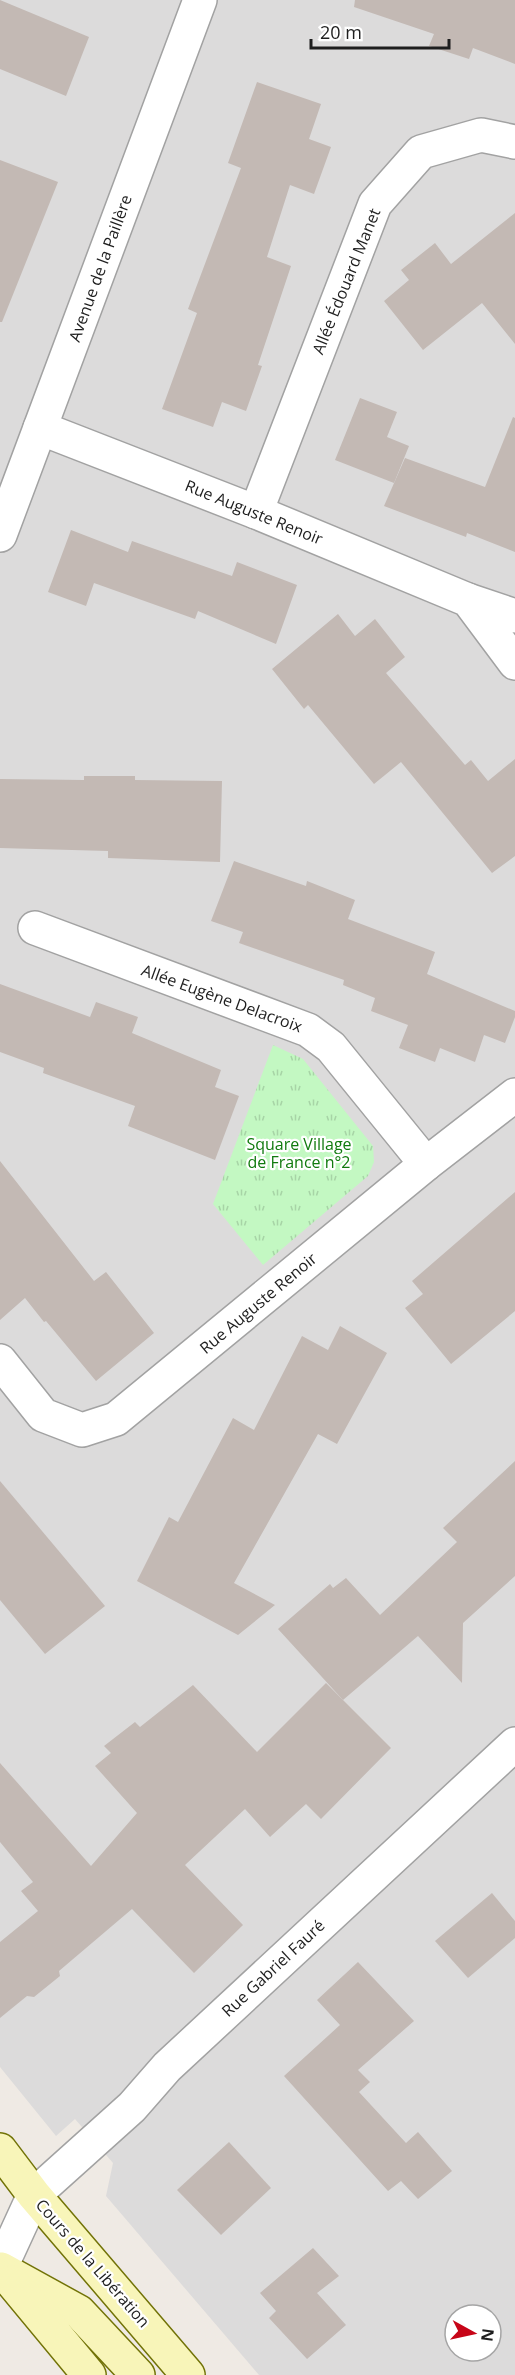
<svg xmlns="http://www.w3.org/2000/svg" width="515" height="2375" font-family="'Open Sans',sans-serif">
<defs>
<pattern id="park-tufts" width="24" height="20" patternUnits="userSpaceOnUse" patternTransform="scale(1.5)"><rect width="24" height="20" fill="#c3f8c2"/><path d="M3 7l-1-3M5 7V3M7 7l1-3M15 17l-1-3M17 17v-4M19 17l1-3" fill="none" stroke="#a7d4a6"/></pattern>
</defs>
<rect width="100%" height="100%" fill="#efeae4"/>
<path fill="#dcdbdb" fill-rule="evenodd" d="M0 0H515V2375H259L106 2196 113 2163 75 2119 56 2136 0 2067ZM455 2315H491V2351H455Z"/>
<path fill="url(#park-tufts)" d="M273 1045 303 1059 373 1146 374 1162 368 1176 263 1265 213 1204Z"/>
<g fill="#c3b9b4">
<path d="M0 0 89 37 66 96 0 69Z"/>
<path d="M355 0H515V64L473 48 469 59 429 46 434 34 354 7Z"/>
<path d="M257 82 321 104 309 139 331 147 314 194 290 185 267 257 291 266 258 365 262 366 246 411 222 402 213 427 162 409 197 313 188 309 241 168 228 163Z"/>
<path d="M0 160 58 182 2 322H0Z"/>
<path d="M515 213V344L482 303 423 350 384 301 409 280 401 270 435 243 451 264Z"/>
<path d="M360 398 397 412 387 437 409 446 394 483 335 460Z"/>
<path d="M513 417 515 418V552L467 533 466 537 384 506 405 458 485 487Z"/>
<path d="M71 530 128 552 132 541 232 576 237 562 297 585 276 644 198 611 195 619 94 583 86 606 48 592Z"/>
<path d="M338 614 355 636 375 619 405 657 386 673 465 765 471 760 488 781 515 759V856L492 873 401 762 374 784 308 705 304 709 272 669Z"/>
<path d="M84 776H135V780L222 781 220 862 108 858V851L0 848V779L84 780Z"/>
<path d="M234 861 306 886 307 881 355 900 348 919 435 952 427 974 515 1011V1017L505 1043 484 1035 475 1062 440 1048 435 1062 399 1048 408 1025 371 1011 375 998 343 985 344 980 239 943 243 932 211 921Z"/>
<path d="M0 984 90 1017 96 1002 138 1017 132 1033 221 1070 215 1087 239 1096 215 1160 128 1126 135 1106 43 1073 44 1068 0 1052Z"/>
<path d="M0 1161 94 1281 106 1272 154 1333 96 1381 46 1321 44 1322 25 1298 0 1320Z"/>
<path d="M515 1192V1311L451 1364 405 1308 423 1294 412 1281Z"/>
<path d="M340 1326 387 1353 337 1444 318 1434 234 1583 275 1605 238 1635 137 1581 169 1517 178 1522 233 1418 254 1430 302 1336 328 1350Z"/>
<path d="M515 1461V1576L463 1623 462 1683 418 1636 343 1700 278 1629 330 1584 333 1588 346 1578 380 1615 457 1542 443 1528Z"/>
<path d="M0 1481 105 1606 45 1654 0 1600Z"/>
<path d="M326 1683 391 1748 321 1819 306 1804 270 1837 245 1809 185 1865 243 1925 194 1973 132 1909 59 1971 60 1976 34 1997 27 1996 0 2018V1942L38 1911 21 1891 33 1882 0 1842V1763L91 1866 137 1813 95 1766 111 1753 104 1746 135 1722 140 1727 193 1685 257 1752Z"/>
<path d="M492 1893 515 1921V1938L468 1978 435 1941Z"/>
<path d="M358 1962 414 2021 358 2070 370 2082 359 2092 406 2143 418 2132 452 2171 418 2199 401 2181 388 2191 284 2076 340 2025 317 2000Z"/>
<path d="M229 2142 271 2188 221 2235 177 2190Z"/>
<path d="M313 2248 339 2276 317 2293 346 2325 307 2359 269 2318 276 2311 260 2293Z"/>
</g>
<g fill="none" stroke-linecap="round" stroke-linejoin="round">
<defs>
<g id="street">
<path d="M40 428 256 512 468 600 515 663"/>
<path d="M256 512 375 204 421 152 481 135 515 142"/>
<path d="M0 535 200 0"/>
<path d="M468 600 515 616"/>
<path d="M35 928 308 1030 331 1047 426 1164"/>
<path d="M0 1361 43 1415 82 1430 116 1419 426 1164 515 1095"/>
<path d="M0 2269 34 2195 132 2107 167 2067 515 1744"/>
</g>
<g id="secondary">
<path d="M0 2150 34 2195 188 2375"/>
<path d="M1 2269 79 2312 138 2375"/>
<path d="M12 2282 89 2375"/>
</g>
</defs>
<use href="#street" stroke="#a2a2a2" stroke-width="36"/>
<use href="#secondary" stroke="#727307" stroke-width="36"/>
<use href="#street" stroke="#fff" stroke-width="33"/>
<use href="#secondary" stroke="#f8f5b9" stroke-width="33"/>
</g>
<g text-anchor="middle" stroke-width="4.5" stroke-linejoin="round" paint-order="stroke">
<g font-size="16" fill="#1e1e1e" stroke="#fff">
<text transform="translate(100 268) rotate(-70)" y="6">Avenue de la Paillère</text>
<text transform="translate(346 281) rotate(-68)" y="6">Allée Édouard Manet</text>
<text transform="translate(254 512) rotate(22)" y="6">Rue Auguste Renoir</text>
<text transform="translate(222 998) rotate(20)" y="6">Allée Eugène Delacroix</text>
<text transform="translate(258 1303) rotate(-40)" y="6">Rue Auguste Renoir</text>
<text transform="translate(273 1968) rotate(-43)" y="6">Rue Gabriel Fauré</text>
<text transform="translate(93 2263) rotate(49)" y="6">Cours de la Libération</text>
</g>
<g font-size="16" fill="#107a0e" stroke="#fff">
<text x="299" y="1150">Square Village<tspan x="299" dy="18">de France n°2</tspan></text>
</g>
</g>
<g transform="translate(473 2333) rotate(98)"><circle r="28" fill="#ffffff" stroke="#a5a5a5" stroke-width="1.5"/>
<path d="M0-4.5L10 22L0 15L-10 22Z" fill="#c70518"/>
<text y="-9" font-size="16" font-weight="bold" text-anchor="middle" fill="#1e1e1e">N</text>
</g>
<path d="M311 39v9h138v-9" fill="none" stroke="#1e1e1e" stroke-width="3"/>
<text x="320" y="39" font-size="18" fill="#1e1e1e" stroke="#ffffff" stroke-width="4.5" paint-order="stroke">20 m</text>
</svg>
